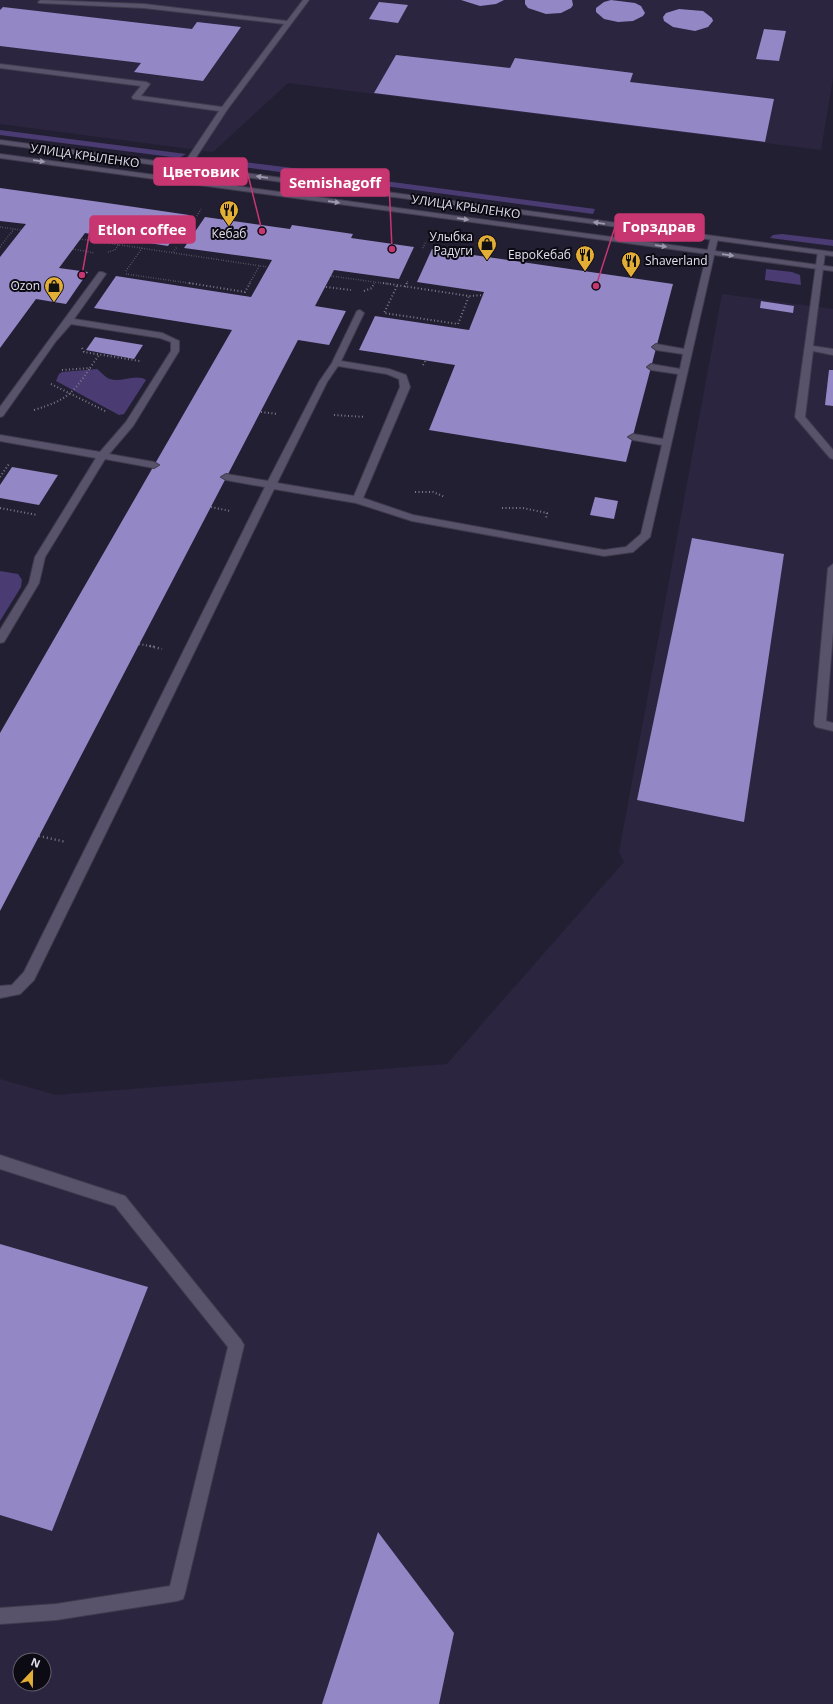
<svg xmlns="http://www.w3.org/2000/svg" width="833" height="1704" font-family="'Open Sans',sans-serif">
<rect width="100%" height="100%" fill="#231f33"/>
<g fill="#2b2540" fill-rule="evenodd">
<path d="M0 0H833V78L821 150 288 83 213 152 0 124Z"/>
<path d="M722 294 833 309V1704H0V1079L56 1095 447 1064 624 862 619 852ZM20 1660H44V1684H20Z"/>
</g>
<g fill="#4a3c72">
<path d="M0 130 186 154 179 158 0 135Z"/>
<path d="M213 158 301 169 294 174 213 163Z"/>
<path d="M325 173 595 209 593 214 325 178Z"/>
<path d="M782 234 833 240V246L770 238 773 235Z"/>
<path d="M766 269 792 272 800 275 801 285 765 280Z"/>
<path d="M97 369C101 372 106 378 110 379 121 383 136 373 146 380L124 414 119 415 56 381 59 374 62 372Z"/>
<path d="M0 571 18 574 22 580 21 587 0 621Z"/>
</g>
<g fill="#9487c5">
<path d="M461 0H504L496 4 480 6Z"/>
<path d="M525 0H572L573 5 571 8 561 13 546 14 528 8 525 4Z"/>
<path d="M611 0 635 3 641 6 645 13 643 16 633 21 618 22 604 19 596 12V8L604 2Z"/>
<path d="M379 2 408 5 398 23 369 19Z"/>
<path d="M3 7 192 29 197 22 241 27 203 81 134 72 141 63 0 46V10Z"/>
<path d="M679 9 703 11 712 18 713 21 708 27 695 31 673 27 664 21 663 17 666 13Z"/>
<path d="M764 29 786 31 779 61 756 59Z"/>
<path d="M396 55 510 68 515 58 633 73 630 82 774 99 765 142 374 93Z"/>
<path d="M0 188 107 203 189 215 168 246 85 233 59 268 88 272 66 304 36 299 0 348V257L26 224 0 221Z"/>
<path d="M205 217 290 229 292 225 353 234 351 238 414 247 399 279 334 270 315 306 346 311 329 345 298 340 0 911V733L232 330 94 308 116 276 251 297 272 260 184 248Z"/>
<path d="M432 249 673 284 626 462 429 430 455 365 359 350 375 316 469 330 484 292 417 282Z"/>
<path d="M761 301 794 306 793 313 760 308Z"/>
<path d="M95 337 143 345 134 359 86 350Z"/>
<path d="M829 370H833V406L825 405Z"/>
<path d="M12 467 58 475 39 505 0 498V485Z"/>
<path d="M595 497 618 501 614 519 590 515Z"/>
<path d="M692 538 784 554 744 822 637 800Z"/>
<path d="M0 1244 148 1287 52 1531 0 1515Z"/>
<path d="M378 1532 454 1633 439 1704H322Z"/>
</g>
<g fill="none" stroke-linecap="round" stroke-linejoin="round">
<defs>
<g id="lane">
<path d="M41 0 144 4 287 21 303 0H309L227 110 180 182H177L173 180 219 111 133 99 132 97 141 86 0 68V64L146 82 150 84 141 96 222 107 284 24 144 8 39 3 38 2Z"/>
<path d="M711 236 718 238 650 537 633 552 604 556 412 521 356 503 274 489 34 980 20 994 0 998V986L12 985 24 972 265 487 226 480 221 477 226 474 268 481 319 382 332 363 357 311 360 310 364 313 341 361 389 369 406 375 410 387 363 498 413 515 604 550 626 547 641 534 662 445 633 440 628 437 633 434 663 439 678 374 651 370 647 367 651 364 680 369 683 354 656 350 652 347 656 344 684 349ZM338 366 387 374 399 379 400 387 354 496 277 483 327 382Z"/>
<path d="M818 251 825 253 813 346 833 349V355L813 351 805 417 833 450V459L830 458 795 417Z"/>
<path d="M99 272H102L106 274 74 319 162 333 179 341V351L133 426 109 454 154 462 159 465 154 468 105 459 45 557 39 583 4 642 0 643V630L29 583 35 557 96 458 0 441V435L100 452 126 422 171 351V342L160 338 71 324 56 341 3 416 0 417V407Z"/>
<path d="M833 564V632L826 721 833 723V731L816 727 814 724 828 568Z"/>
<path d="M0 1155 125 1196 241 1340 244 1345 185 1593 183 1599 177 1601 56 1620 0 1624V1608L56 1604 170 1586 228 1347 115 1206 0 1169Z"/>
</g>
<g id="secondary">
<path d="M0 140 833 252V256L0 144Z"/>
<path d="M0 154 833 267V271L0 158Z"/>
</g>
</defs>
<use href="#lane" stroke="#403c4d" stroke-width="2"/>
<use href="#secondary" stroke="#403c4d" stroke-width="2"/>
<g stroke="#7c798a" stroke-width="1.5" stroke-dasharray="0.5 2" stroke-linecap="butt">
<path d="M197 216 201 209"/>
<path d="M0 227 21 230"/>
<path d="M80 239 268 267"/>
<path d="M0 247 14 229"/>
<path d="M423 248 426 241"/>
<path d="M73 249 95 253"/>
<path d="M108 252 115 250 119 244"/>
<path d="M173 252 177 247"/>
<path d="M126 271 142 248"/>
<path d="M126 274 195 284"/>
<path d="M331 276 389 284"/>
<path d="M249 284 260 265"/>
<path d="M374 284 375 282"/>
<path d="M406 284 408 281"/>
</g>
<g stroke="#7c798a" stroke-width="2" stroke-dasharray="1 2.5" stroke-linecap="butt">
<path d="M189 283 245 292 250 283"/>
<path d="M383 283 469 296 483 295"/>
<path d="M397 286 384 313 458 324 469 296"/>
<path d="M326 287 351 290"/>
<path d="M405 287 407 283"/>
<path d="M364 291 372 288 374 283"/>
<path d="M82 348 84 352 140 361"/>
<path d="M423 365 426 360"/>
<path d="M62 370 90 368 99 355"/>
<path d="M51 384 107 412"/>
<path d="M34 410C66 400 72 395 90 368"/>
<path d="M261 412 278 414"/>
<path d="M334 415 365 417"/>
<path d="M0 477 9 464"/>
<path d="M415 492H433L445 497"/>
<path d="M211 507 230 511"/>
<path d="M0 508 37 515"/>
<path d="M502 508H523L547 513 546 518"/>
<path d="M139 644 155 647"/>
</g>
<g stroke="#7c798a" stroke-width="2.5" stroke-dasharray="1 3" stroke-linecap="butt">
<path d="M150 646 162 649"/>
<path d="M39 836 66 842"/>
</g>
<use href="#lane" fill="#58536b" fill-rule="evenodd"/>
<use href="#secondary" fill="#58536b" fill-rule="evenodd"/>
</g>
<defs><path id="oneway-solid" d="M-6-.8H1V-3.2L6.5 0L1 3.2V.8H-6Z"/></defs>
<g fill="#9d99ac">
<use href="#oneway-solid" transform="translate(39 161) rotate(8)"/>
<use href="#oneway-solid" transform="translate(262 177) rotate(-172)"/>
<use href="#oneway-solid" transform="translate(334 202) rotate(8)"/>
<use href="#oneway-solid" transform="translate(463 219) rotate(8)"/>
<use href="#oneway-solid" transform="translate(599 223) rotate(-172)"/>
<use href="#oneway-solid" transform="translate(661 246) rotate(8)"/>
<use href="#oneway-solid" transform="translate(728 255) rotate(8)"/>
</g>
<defs>
<symbol id="restaurant-pin" viewBox="-11 -11 22 30"><path d="M0 17L-7.5 6A9.5 9.5 0 1 1 7.5 6Z" fill="#e3ae35" stroke="#0c0a13"/><path d="M-5-6h1v4h1v-4h1v4h1v-4h1v5L-1.5 .5V6h-2V.5L-5-1ZM5-6V6H3V1.5H1.5Q1.5-4 5-6Z" fill="#111"/></symbol>
<symbol id="shop-pin" viewBox="-11 -11 22 30"><path d="M0 17L-7.5 6A9.5 9.5 0 1 1 7.5 6Z" fill="#e3ae35" stroke="#0c0a13"/><path d="M-5-2.5h2.3a2.7 3.5 0 0 1 5.4 0H5L5.5 6h-11ZM-1.5-2.5h3a1.5 2.3 0 0 0-3 0Z" fill="#111"/></symbol>
</defs>
<g fill-rule="evenodd">
<use href="#restaurant-pin" x="218" y="199" width="22" height="30"/>
<use href="#shop-pin" x="476" y="233" width="22" height="30"/>
<use href="#restaurant-pin" x="574" y="244" width="22" height="30"/>
<use href="#restaurant-pin" x="620" y="250" width="22" height="30"/>
<use href="#shop-pin" x="43" y="275" width="22" height="30"/>
</g>
<g text-anchor="middle" stroke-width="4" stroke-linejoin="round" paint-order="stroke">
<g font-size="12" fill="#e2dfed" stroke="#0c0a13">
<text transform="translate(85 156) rotate(8)" y="4">УЛИЦА КРЫЛЕНКО</text>
<text transform="translate(466 207) rotate(8)" y="4">УЛИЦА КРЫЛЕНКО</text>
</g>
<g font-size="12" fill="#e2dfed" stroke="#0c0a13" text-anchor="end">
<text x="229" y="238" text-anchor="middle">Кебаб</text>
<text x="473" y="241">Улыбка<tspan x="473" dy="14">Радуги</tspan></text>
<text x="571" y="259">ЕвроКебаб</text>
<text x="645" y="265" text-anchor="start">Shaverland</text>
<text x="40" y="290">Ozon</text>
</g>
</g>
<path fill="none" stroke="#c73671" stroke-width="1.5" d="M262 231L247 171M392 249L389 183M596 286L615 227M82 275L90 230"/>
<g fill="#c73671" stroke="#0c0a13" stroke-width="1.5">
<circle cx="262" cy="231" r="4"/>
<circle cx="392" cy="249" r="4"/>
<circle cx="596" cy="286" r="4"/>
<circle cx="82" cy="275" r="4"/>
</g>
<g fill="#c73671" stroke="#c73671" stroke-width="1.5">
<rect x="154" y="158" width="93" height="27" rx="4"/>
<rect x="281" y="169" width="108" height="27" rx="4"/>
<rect x="615" y="214" width="89" height="27" rx="4"/>
<rect x="90" y="216" width="105" height="27" rx="4"/>
</g>
<g font-size="15" text-anchor="middle" font-weight="bold" fill="#fff">
<text x="201" y="177">Цветовик</text>
<text x="335" y="188">Semishagoff</text>
<text x="659" y="232">Горздрав</text>
<text x="142" y="235">Etlon coffee</text>
</g>
<g transform="translate(32 1672) rotate(22)"><circle r="19" fill="#0c0a13" stroke="#625f6a"/>
<path d="M0-3L7 15L0 10L-7 15Z" fill="#e3ae35"/>
<text y="-6" font-size="11" font-weight="bold" text-anchor="middle" fill="#e2dfed">N</text>
</g>
</svg>
